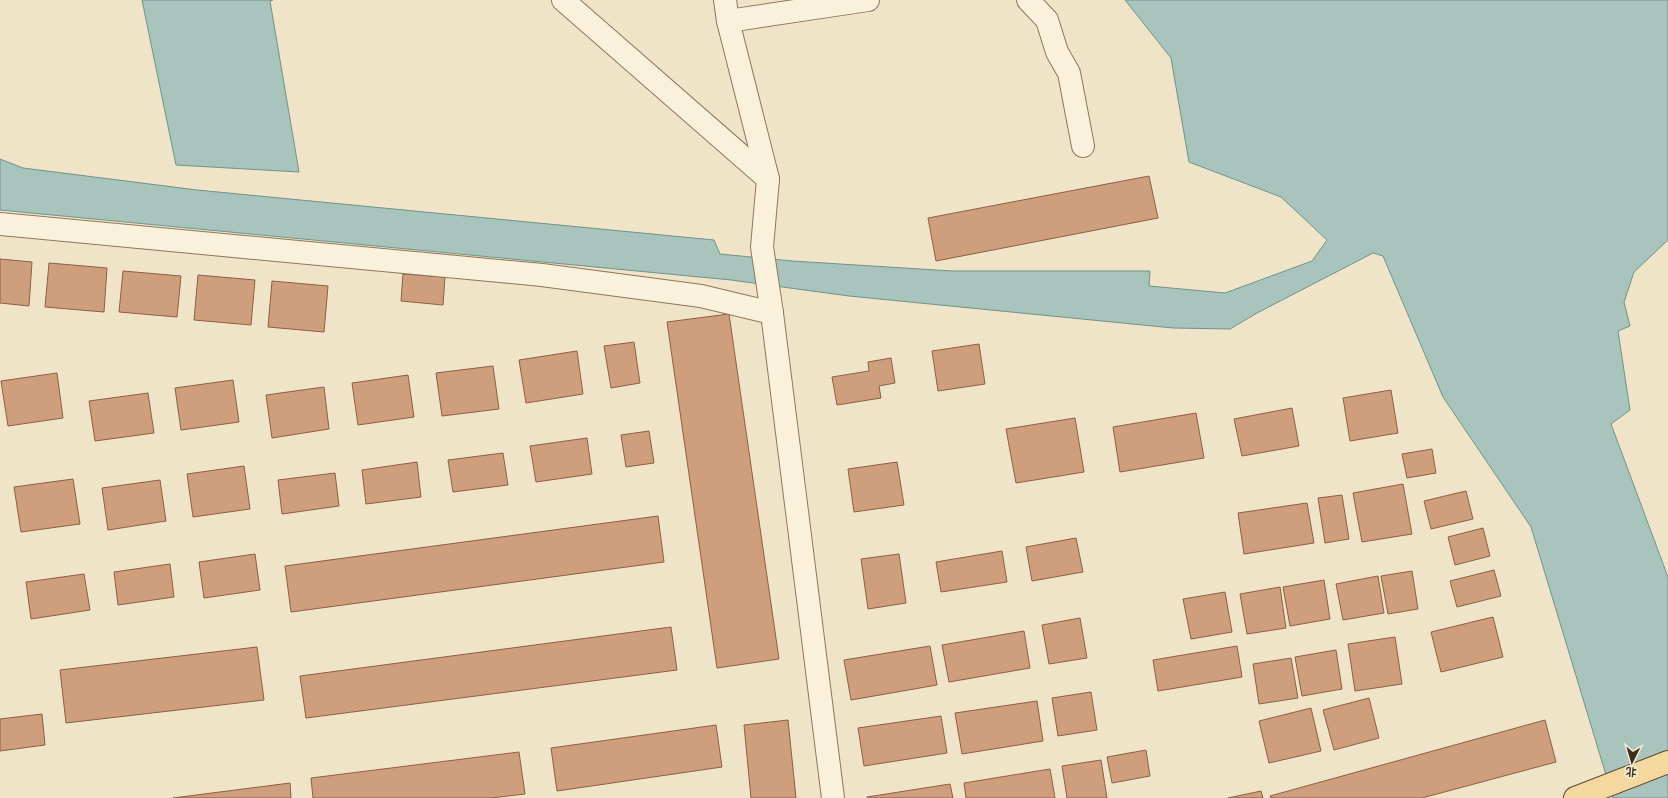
<svg xmlns="http://www.w3.org/2000/svg" width="1668" height="798" font-family="Merriweather,'Noto Sans SC',serif">
<rect width="100%" height="100%" fill="#f0e4c8"/>
<g fill="#a9c4bc" stroke="#6f938a">
<path d="M142 0H273L270 1 299 172 176 165Z"/>
<path d="M1125 0H1668V240L1634 272 1624 302 1630 326 1618 331 1630 410 1611 424 1668 577V798H1613L1531 527 1443 397 1383 256 1373 253 1257 313 1230 329 1173 328 849 296 731 280 0 210V159L23 168 197 190 714 240 720 254 792 261 952 271H1150L1149 286 1225 293 1312 261 1327 240 1281 197 1189 162 1171 58Z"/>
</g>
<g fill="#cf9f7d" stroke="#8d5f41">
<path d="M1149 176 1158 218 936 261 928 218Z"/>
<path d="M0 259 32 262 29 306 0 303Z"/>
<path d="M49 263 107 268 104 312 45 307Z"/>
<path d="M123 271 181 276 177 317 119 312Z"/>
<path d="M403 274 445 277 443 305 401 301Z"/>
<path d="M198 275 255 280 251 325 194 320Z"/>
<path d="M272 281 328 286 324 332 268 327Z"/>
<path d="M729 314 779 659 717 668 667 322Z"/>
<path d="M634 342 640 383 611 388 604 346Z"/>
<path d="M979 344 985 384 938 391 932 351Z"/>
<path d="M577 351 583 394 526 403 519 360Z"/>
<path d="M891 358 895 383 879 386 881 398 837 405 832 377 869 371 868 362Z"/>
<path d="M493 366 499 409 442 416 436 373Z"/>
<path d="M57 373 63 418 8 426 1 381Z"/>
<path d="M408 375 414 417 358 425 352 383Z"/>
<path d="M233 380 239 422 181 430 175 388Z"/>
<path d="M324 387 329 429 272 438 266 395Z"/>
<path d="M1391 390 1398 433 1350 441 1343 398Z"/>
<path d="M148 393 154 433 95 441 89 401Z"/>
<path d="M1292 408 1299 446 1242 456 1234 419Z"/>
<path d="M1196 413 1204 458 1120 472 1113 427Z"/>
<path d="M1075 418 1084 472 1016 483 1006 429Z"/>
<path d="M649 431 654 463 626 467 621 435Z"/>
<path d="M587 438 592 474 536 482 530 446Z"/>
<path d="M1432 449 1436 473 1407 478 1402 454Z"/>
<path d="M503 453 508 485 453 492 448 460Z"/>
<path d="M417 462 421 497 366 504 362 470Z"/>
<path d="M897 462 904 505 854 512 848 469Z"/>
<path d="M244 466 250 509 193 517 187 474Z"/>
<path d="M335 473 339 506 282 514 278 480Z"/>
<path d="M73 479 80 524 21 532 14 487Z"/>
<path d="M160 480 166 521 108 530 102 488Z"/>
<path d="M1403 484 1412 534 1362 542 1353 493Z"/>
<path d="M1466 491 1473 519 1431 529 1424 501Z"/>
<path d="M1342 495 1349 539 1325 543 1318 498Z"/>
<path d="M1307 503 1314 543 1244 554 1238 513Z"/>
<path d="M658 516 664 562 291 612 285 566Z"/>
<path d="M1483 528 1490 556 1455 565 1448 537Z"/>
<path d="M1076 538 1083 572 1032 581 1026 547Z"/>
<path d="M1002 551 1007 582 941 592 936 562Z"/>
<path d="M255 554 260 590 204 598 199 562Z"/>
<path d="M899 554 906 603 868 609 861 559Z"/>
<path d="M170 564 174 597 118 605 114 572Z"/>
<path d="M1494 570 1501 596 1457 607 1450 581Z"/>
<path d="M1412 571 1418 609 1388 614 1381 576Z"/>
<path d="M84 574 90 610 31 619 26 582Z"/>
<path d="M1378 576 1384 613 1343 620 1336 584Z"/>
<path d="M1324 580 1330 619 1290 626 1283 587Z"/>
<path d="M1280 587 1286 628 1247 634 1240 594Z"/>
<path d="M1225 592 1232 632 1191 639 1183 599Z"/>
<path d="M1493 617 1503 657 1441 672 1431 632Z"/>
<path d="M1080 618 1087 658 1049 664 1042 625Z"/>
<path d="M671 627 677 670 306 718 300 676Z"/>
<path d="M1024 631 1030 668 949 682 942 645Z"/>
<path d="M1395 637 1402 684 1355 691 1348 644Z"/>
<path d="M930 646 937 685 851 700 844 660Z"/>
<path d="M1237 646 1242 677 1158 691 1153 660Z"/>
<path d="M257 647 264 700 66 723 60 670Z"/>
<path d="M1336 650 1342 689 1302 696 1295 657Z"/>
<path d="M1291 658 1298 698 1259 704 1253 664Z"/>
<path d="M1091 692 1097 730 1058 736 1052 698Z"/>
<path d="M1369 698 1379 738 1334 750 1323 710Z"/>
<path d="M1037 701 1043 741 962 754 955 713Z"/>
<path d="M1311 708 1321 751 1269 763 1259 721Z"/>
<path d="M42 714 45 745 0 751V719Z"/>
<path d="M941 716 947 753 864 766 858 728Z"/>
<path d="M788 720 796 798H751L744 725Z"/>
<path d="M1545 720 1556 762 1422 798H1271L1270 796Z"/>
<path d="M716 725 722 767 557 791 551 748Z"/>
<path d="M1146 750 1150 776 1112 783 1107 757Z"/>
<path d="M519 752 525 794 491 798H313L311 778Z"/>
<path d="M1101 760 1107 798H1067L1062 766Z"/>
<path d="M1050 769 1055 798H966L964 783Z"/>
<path d="M290 783 291 798H173Z"/>
<path d="M950 784 953 798H867V797Z"/>
<path d="M1261 791 1263 798H1228Z"/>
</g>
<g fill="none" stroke-linecap="round" stroke-linejoin="round">
<defs>
<g id="minor">
<path d="M563 0 768 179"/>
<path d="M725 0 728 21 768 179 762 247 772 313 833 798"/>
<path d="M1028 0 1047 20 1057 52 1069 73 1083 146"/>
<path d="M728 21 868 0"/>
<path d="M0 224 542 275 701 296 772 313"/>
</g>
<path id="major" d="M1575 798 1668 762"/>
</defs>
<use href="#minor" stroke="#8d765c" stroke-width="24"/>
<use href="#major" stroke="#5b4430" stroke-width="24"/>
<use href="#minor" stroke="#faf1dc" stroke-width="22"/>
<use href="#major" stroke="#f3d9a0" stroke-width="22"/>
</g>
<g transform="translate(1632 762) rotate(185)" stroke="#f7eed8" stroke-width="3" paint-order="stroke">
<path d="M0-3L7 15L0 10L-7 15Z" fill="#3d2e20"/>
<text y="-6" font-size="11" font-weight="bold" text-anchor="middle" fill="#3d2e20">北</text>
</g>
</svg>
